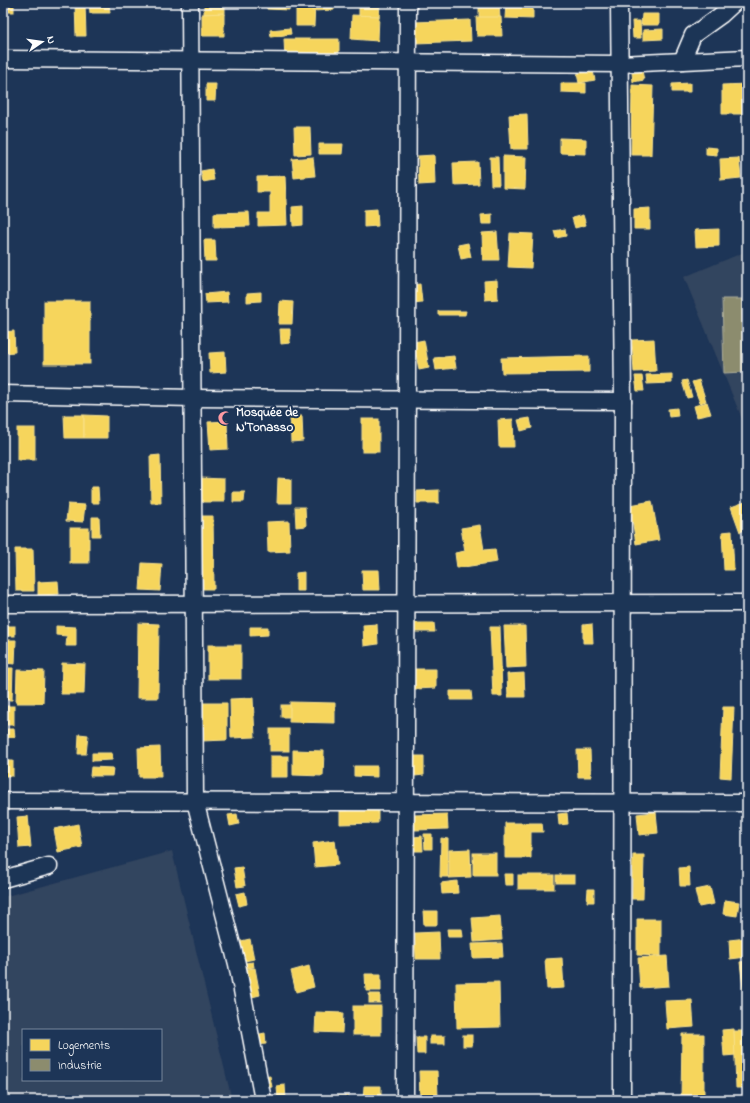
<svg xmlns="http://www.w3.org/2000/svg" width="750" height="1103" font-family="'Indie Flower',sans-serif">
<rect width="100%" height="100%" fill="#1d3557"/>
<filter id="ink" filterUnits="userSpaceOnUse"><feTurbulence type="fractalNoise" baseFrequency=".025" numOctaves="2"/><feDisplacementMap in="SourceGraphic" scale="8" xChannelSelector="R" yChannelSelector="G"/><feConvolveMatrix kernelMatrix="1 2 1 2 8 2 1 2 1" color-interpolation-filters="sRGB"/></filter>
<g filter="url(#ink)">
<g fill="#32445e" fill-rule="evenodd">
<path d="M747 251V431L684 277Z"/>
<path d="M172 851 232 1100H3V897ZM23 1030H161V1080H23Z"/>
</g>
<g fill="#f6d55c" stroke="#f9e28d">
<rect x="4" y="3" width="10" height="9"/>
<path d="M75 3H85L86 36H76Z"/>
<path d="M89 3H109L110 13H90Z"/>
<rect x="204" y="3" width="21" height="11"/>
<path d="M267 3H289V10L267 9Z"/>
<path d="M296 3H315L314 26H296Z"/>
<path d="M312 3H334V10L312 11Z"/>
<path d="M359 3H380L379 18H359Z"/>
<path d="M479 3H499L500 18 479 19Z"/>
<path d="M506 3H533V19L505 18Z"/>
<path d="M224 13V36H202V14Z"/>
<path d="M642 14H659V25H641Z"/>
<path d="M352 15 379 16 378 41 351 39Z"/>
<path d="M476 17H501L502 36H477Z"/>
<path d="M470 20 471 41 415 43 414 22Z"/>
<path d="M632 21H640L641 38H633Z"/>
<path d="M290 28 291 34 271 37 270 30Z"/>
<path d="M663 29V39L643 40V30Z"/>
<path d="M284 39H339V59L285 60Z"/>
<path d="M593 71 595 80 579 83 577 74Z"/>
<path d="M642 71 644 80 633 82 632 73Z"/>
<path d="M561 83H586V93L561 92Z"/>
<path d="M690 83V92H672V84Z"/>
<path d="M206 84H216L215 101H206Z"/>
<path d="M747 84V114H722V85Z"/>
<path d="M632 85 653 86 651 155H631Z"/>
<path d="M527 114 528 149H511L509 115Z"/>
<path d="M294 127H310L311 154 295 155Z"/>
<path d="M560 138 586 139V154L560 153Z"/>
<path d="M319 144H343L342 154H319Z"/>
<path d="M706 147 717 148V155L706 154Z"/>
<path d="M434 155 435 184 419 185 418 156Z"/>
<path d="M503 156 526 157 525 189 503 188Z"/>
<path d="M313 157 315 176 294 178 292 159Z"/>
<path d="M490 157H498L499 185H491Z"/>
<path d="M739 158 741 178 721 180 720 159Z"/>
<path d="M478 162 479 184 454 185 453 163Z"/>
<path d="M212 169 214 180 203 182 201 171Z"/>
<path d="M285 176 287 225 258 226V213H270V192H257V177Z"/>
<path d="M303 206V225L293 226 292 207Z"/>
<path d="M650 208V229H634V209Z"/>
<path d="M377 209 378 226 364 227V210Z"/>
<path d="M249 212 250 226 214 227V213Z"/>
<path d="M492 214V224H482L481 215Z"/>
<path d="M583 215 586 225 575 228 572 218Z"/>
<path d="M565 229 566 236 556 238 554 231Z"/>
<path d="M719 229V246L696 247 695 230Z"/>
<path d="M497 232 499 260H483L482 233Z"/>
<path d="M510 233 533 234 531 268 508 267Z"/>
<path d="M204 240H215L216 261H205Z"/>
<path d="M468 243 471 257 461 259 458 245Z"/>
<path d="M497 280 498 299 485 300 484 281Z"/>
<path d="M420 284 422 302 413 303 412 285Z"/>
<path d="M227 292 228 302 206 303 205 294Z"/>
<path d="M261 292V301L247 302V293Z"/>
<rect x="44" y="301" width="46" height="63"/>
<path d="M280 301 293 302 292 324H279Z"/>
<path d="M438 311H466L465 315H438Z"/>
<path d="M280 329H290V343L281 344Z"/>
<path d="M14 331 15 352 3 353V332Z"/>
<path d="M654 339 656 371 634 372 632 340Z"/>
<path d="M424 340 429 368 419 370 414 342Z"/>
<path d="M225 352 226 372 210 373 209 353Z"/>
<path d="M454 356 456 368 436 370 434 358Z"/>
<path d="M589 356V372L502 373 501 358Z"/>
<path d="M672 374V383L647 384 646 375Z"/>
<path d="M635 376H642L644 391H637Z"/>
<path d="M687 380 692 397 687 398 682 381Z"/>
<path d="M699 380 706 401 700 403 692 382Z"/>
<path d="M707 402 711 414 697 417 694 406Z"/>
<path d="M677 408 678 416 669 417 668 409Z"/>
<path d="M64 415H84V438H65Z"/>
<path d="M84 415 107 416V438H84Z"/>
<path d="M290 416H302L303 441 291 442Z"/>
<path d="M530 418 532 428 521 431 518 420Z"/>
<rect x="362" y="419" width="17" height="33"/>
<path d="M513 419 514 447H499L498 420Z"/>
<path d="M227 421 228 449 210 450 208 422Z"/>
<rect x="17" y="428" width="18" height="32"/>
<path d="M160 455 161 503H151L150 456Z"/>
<path d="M201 478 224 479V502H200Z"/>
<path d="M278 478 291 479V503H277Z"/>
<path d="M91 487H98L99 503H91Z"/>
<path d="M439 490V503H417V491Z"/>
<path d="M233 492H245L244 502H233Z"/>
<path d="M652 501 659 540 636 544 630 505Z"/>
<path d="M745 502 747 509V529L740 532 731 507Z"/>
<path d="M68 504 85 505 83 522 66 521Z"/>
<path d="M295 507H305L306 526 296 527Z"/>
<path d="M202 516H213L214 589H203Z"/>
<path d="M92 517H99L100 536H92Z"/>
<path d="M289 521 290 551 268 552 267 522Z"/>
<path d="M480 525 484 550 495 549 497 562 457 568 455 553 465 551 461 528Z"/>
<rect x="70" y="528" width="19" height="35"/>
<path d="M732 531 734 570H724L722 532Z"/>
<path d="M15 549H33L34 591H16Z"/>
<path d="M142 563 162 564 160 591 140 590Z"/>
<path d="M362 570H379L380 590H363Z"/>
<path d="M304 572V591H296V573Z"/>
<path d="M58 581 59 594 38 595V582Z"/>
<path d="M138 623 159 624 158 698H137Z"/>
<path d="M412 623H434L435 632H413Z"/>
<path d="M377 624 378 644 364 646 363 625Z"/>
<path d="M592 624 593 643H583V625Z"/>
<rect x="5" y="626" width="10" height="10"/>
<path d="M56 626 76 627V646H66L67 636 56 635Z"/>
<path d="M504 626H525L526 667 506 668Z"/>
<path d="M250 627H268V635L250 636Z"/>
<path d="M490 627H500L502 696H493Z"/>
<path d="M3 640H16L15 664 3 663Z"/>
<rect x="208" y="645" width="33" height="34"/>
<path d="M62 663 85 664 84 694H61Z"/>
<path d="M3 668H13L12 700H3Z"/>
<path d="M414 669H436V688L415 689Z"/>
<path d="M17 670 44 671 43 703H16Z"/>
<path d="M524 673 525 697H508L507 674Z"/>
<path d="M450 691H471L472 700H450Z"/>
<path d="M253 698 255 737 231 738 230 699Z"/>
<path d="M290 702 335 703V723L289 722Z"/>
<path d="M201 703H227V740L202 741Z"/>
<rect x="281" y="705" width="9" height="12"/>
<rect x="3" y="706" width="11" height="19"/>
<path d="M723 707H734L731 778 720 777Z"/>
<path d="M3 729H14L15 737 3 738Z"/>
<rect x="270" y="729" width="19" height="22"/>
<path d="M79 734 88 735 86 754H78Z"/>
<path d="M160 747 161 777H139L138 748Z"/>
<path d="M293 750 324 751 323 776 293 775Z"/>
<path d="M577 750H590L591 777H578Z"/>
<path d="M92 753H112V760L92 761Z"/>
<rect x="270" y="756" width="18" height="21"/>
<path d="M414 756H424V775L415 776Z"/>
<rect x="3" y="761" width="10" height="15"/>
<path d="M354 766H377V777L354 776Z"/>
<path d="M91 767 113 768 112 776H90Z"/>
<path d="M378 809V823L340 824V811Z"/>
<path d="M656 812 658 833 639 835 637 814Z"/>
<path d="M567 813 568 824 559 825 558 814Z"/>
<path d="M237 814 239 824 230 826 228 815Z"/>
<path d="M447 814 448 829 415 830 414 815Z"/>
<path d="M28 816 31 847 19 848 17 817Z"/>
<path d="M505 823H542L543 832H531V858H505Z"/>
<path d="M78 824 82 847 58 852 54 829Z"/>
<path d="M424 834H432V849H425Z"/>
<path d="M422 836 423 851H415L414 837Z"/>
<path d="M441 838 448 839V877H440Z"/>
<path d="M335 840 338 865 315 867 313 843Z"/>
<path d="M470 849 471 877 449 878V850Z"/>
<rect x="473" y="853" width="23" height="22"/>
<path d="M633 855H644L643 899H632Z"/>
<path d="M242 867 245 886 237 887 234 868Z"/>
<path d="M689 867 690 886H680L679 868Z"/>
<path d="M504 874H513V885H505Z"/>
<rect x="518" y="875" width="36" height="14"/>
<rect x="556" y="875" width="18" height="8"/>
<path d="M457 881 458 893 442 894 441 883Z"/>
<path d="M710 887 714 904 699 907 695 890Z"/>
<path d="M588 889H594V902H587Z"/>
<path d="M245 892 247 904 239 906 236 894Z"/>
<path d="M725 900 739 902 737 916 723 914Z"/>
<path d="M423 911H437V925H424Z"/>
<path d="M500 916 502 940 474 942 472 918Z"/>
<path d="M637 919H661V956L637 955Z"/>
<path d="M447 929H462L463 937H448Z"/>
<path d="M439 932 440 959H416L415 933Z"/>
<path d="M747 938V957L730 959 729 940Z"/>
<path d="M250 939 254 959 245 961 241 941Z"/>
<path d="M502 943 503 957 473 958 472 944Z"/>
<path d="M667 956 669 986 640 988 638 958Z"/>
<path d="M562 958 564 988 547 989 545 959Z"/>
<path d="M747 961V996H744L740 962Z"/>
<path d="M253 962 254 967 246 968 245 963Z"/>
<path d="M309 966 314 987 296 992 291 971Z"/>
<path d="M255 968 260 995 252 997 247 969Z"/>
<path d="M365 974H381V991H366Z"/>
<path d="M499 982 500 1027 457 1028 456 983Z"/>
<rect x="369" y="994" width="11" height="9"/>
<path d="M692 1000 694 1027 667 1029 665 1001Z"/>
<rect x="353" y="1006" width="28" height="29"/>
<path d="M316 1012 343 1013 342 1033 315 1032Z"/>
<path d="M734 1029 736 1055 724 1056 722 1030Z"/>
<path d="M734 1031H747V1088H736Z"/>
<path d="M265 1033 266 1044 256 1045 255 1035Z"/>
<path d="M682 1034H704V1096H715V1100H681Z"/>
<rect x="463" y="1035" width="9" height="11"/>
<rect x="430" y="1036" width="15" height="8"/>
<path d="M416 1037H425V1054H417Z"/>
<path d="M419 1071H437L438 1097 420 1098Z"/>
<path d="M270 1076 272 1087 265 1088 263 1077Z"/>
<path d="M285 1085 286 1100H278L277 1086Z"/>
<path d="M364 1086H381V1100H363Z"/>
<rect x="338" y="1096" width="11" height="4"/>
</g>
<path fill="#8c8c6e" stroke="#aeae9a" d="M722 299H742L744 372 724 373Z"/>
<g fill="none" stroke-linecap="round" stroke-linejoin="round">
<defs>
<g id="minor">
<path d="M190 3 195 801 237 964 263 1100"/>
<path d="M619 3 623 401 622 1100"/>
<path d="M3 59 620 64 747 58"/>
<path d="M682 61 693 35 721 15 734 3"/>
<path d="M3 394 193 398 623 401"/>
<path d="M3 604 747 603"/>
<path d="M3 801 747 803"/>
<path d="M3 879 49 866"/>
<path d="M405 1100 408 3"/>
</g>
</defs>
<use href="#minor" stroke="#fff" stroke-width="19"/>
<use href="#minor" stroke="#1d3557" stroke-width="16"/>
</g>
</g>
<defs>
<symbol id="mosque-bare" viewBox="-9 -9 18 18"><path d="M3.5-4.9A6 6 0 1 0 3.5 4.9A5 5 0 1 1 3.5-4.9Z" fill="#ff9aa2" stroke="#1d3557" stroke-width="2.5" paint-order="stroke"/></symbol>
</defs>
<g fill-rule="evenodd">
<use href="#mosque-bare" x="215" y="408" width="20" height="20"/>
</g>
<g text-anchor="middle" stroke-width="4" stroke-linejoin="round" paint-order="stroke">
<g font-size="13" font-weight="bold" fill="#fff" stroke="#1d3557" text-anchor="start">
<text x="236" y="416">Mosquée de<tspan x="236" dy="15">N'Tonasso</tspan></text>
</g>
</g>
<rect width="750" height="1103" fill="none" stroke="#1d3557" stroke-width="16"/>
<rect x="8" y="8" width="734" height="1087" fill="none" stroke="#fff" stroke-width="1.5" filter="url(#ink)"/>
<rect x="22" y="1029" width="140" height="52" fill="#1d3557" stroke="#77869a"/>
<rect x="30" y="1039" width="20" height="12" fill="#f6d55c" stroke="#77869a"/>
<text x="58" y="1049" font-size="12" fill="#ffffff">Logements</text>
<rect x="30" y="1059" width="20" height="12" fill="#8c8c6e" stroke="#77869a"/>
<text x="58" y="1069" font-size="12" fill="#ffffff">Industrie</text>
<g transform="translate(42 42) rotate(77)" stroke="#1d3557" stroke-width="3" paint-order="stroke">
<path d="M0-3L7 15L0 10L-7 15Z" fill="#ffffff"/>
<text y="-6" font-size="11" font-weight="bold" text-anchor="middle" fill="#ffffff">N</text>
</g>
</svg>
